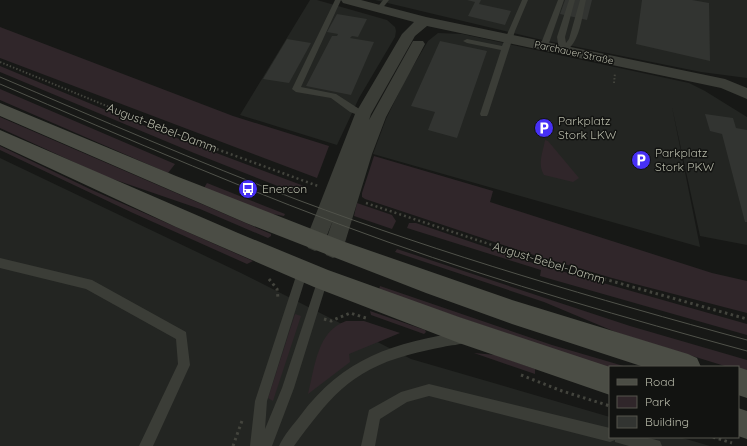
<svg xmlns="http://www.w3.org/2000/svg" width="747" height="446" font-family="Quicksand,sans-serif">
<rect width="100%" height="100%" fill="#171816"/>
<g fill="#232522">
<path d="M310 0H317L387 20 395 27 396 31 395 37 359 98 337 145 240 115Z"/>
<path d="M375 0H747V78L701 72 538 39Z"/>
<path d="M438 33 462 34 689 83 705 91 747 117V245L700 236 672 107 700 247 373 154 386 119 405 80 428 41Z"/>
<path d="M0 158 241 273 411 359 610 417V437H679L710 446H0Z"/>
</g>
<g fill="#30262a">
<path d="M0 27 233 116 329 146 317 178 0 58Z"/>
<path d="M0 66 137 123 304 186 298 194 194 153 0 72Z"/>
<path d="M0 89 175 164 168 173 0 100Z"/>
<path d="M0 117 271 234V236L268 238 200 209 104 176 0 128Z"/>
<path d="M545 140 548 141 579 178 573 182 544 175C537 164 543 152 545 140Z"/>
<path d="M0 146 92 190 253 261 247 264 133 213 0 150Z"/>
<path d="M374 156 493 191 490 202 712 273 747 281V313L612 278 527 253 365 199 362 197V193Z"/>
<path d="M207 183 285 214 284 216 267 213 204 188Z"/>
<path d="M357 203 392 215 396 221 392 229 354 216Z"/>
<path d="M409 223H416L533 263 747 324V335L540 276 541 270 407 228Z"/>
<path d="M397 249 630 326 747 360V372L738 367H728L618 333 544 302 395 252Z"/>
<path d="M380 286 552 345 627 367H610V369L379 290Z"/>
<path d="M370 311 425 330 426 332 424 334 371 315Z"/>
<path d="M295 314 301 316 273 401 268 398Z"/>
<path d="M346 321H364L400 333 349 354 350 362 308 394C315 367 317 331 346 321Z"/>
<path d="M474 353 496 355 535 369V374Z"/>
</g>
<g fill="#323431">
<path d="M467 0H481L479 4 511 11 505 25 468 16 475 2Z"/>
<path d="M565 0H592L587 20 560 14Z"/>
<path d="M642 0H692L709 3 710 61 636 44Z"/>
<path d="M337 14 367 19 358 37 352 36 350 38 374 42 351 95 306 86 332 36H337L338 34 327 32Z"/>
<path d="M287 39 311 43 289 83 263 79Z"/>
<path d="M440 41 487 51 457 138 428 130 435 112 411 106Z"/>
<path d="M705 114 733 118 736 128 747 130V222H745L722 134 710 131Z"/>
</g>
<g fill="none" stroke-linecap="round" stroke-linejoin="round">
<g stroke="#43443d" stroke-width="2" stroke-dasharray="1.5 2" stroke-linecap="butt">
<path d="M0 62 131 116"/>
<path d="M614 83 615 73"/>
</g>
<g stroke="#43443d" stroke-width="2.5" stroke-dasharray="2 3" stroke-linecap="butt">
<path d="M128 115 167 131 318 186"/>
<path d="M366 203 543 262"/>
</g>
<g stroke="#43443d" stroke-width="3" stroke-dasharray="2.5 3.5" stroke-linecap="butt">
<path d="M540 261 747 319"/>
<path d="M269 279 277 289 278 298"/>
<path d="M324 319 331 321 350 313 366 318"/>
<path d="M521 375 562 391 610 406"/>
<path d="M713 437 732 443"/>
<path d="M233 446 243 418"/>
</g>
<g fill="#3b3d37" fill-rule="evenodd">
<path d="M335 0H341L301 87 336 94 367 114 363 117 350 112 331 98 296 92 292 89Z"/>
<path d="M383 0H389L381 10H377L376 9Z"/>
<path d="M522 0H528L515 31 488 114 487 116H481L480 114 501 50 467 43 463 41 467 39 502 46Z"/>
<path d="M558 0H564L548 46 547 48H541L540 46Z"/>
<path d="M569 0H575L565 37 566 43 569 39 580 0H586C582 15 580 46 563 52L559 50 557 37Z"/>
<path d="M0 258 92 280 186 332 190 365 153 446H139L178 364 176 339 86 289 0 268Z"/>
<path d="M303 265 307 267 308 270 267 401 265 429 282 388 318 279 319 275 323 274 327 275 328 279 294 388 272 446H250L255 401 298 270 299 267Z"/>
<path d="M463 332 467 334 469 338 467 342C460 345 451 345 443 347 431 349 419 352 408 355 349 371 328 400 294 446H279C284 435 293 425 300 416 343 358 394 342 463 332Z"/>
<path d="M429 384 610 428V437C627 437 644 435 660 441L662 446H629L615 442V440L610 442 429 396 407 402 380 419 375 446H361L369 410 401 392Z"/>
</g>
<path fill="#3b3d37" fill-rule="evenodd" d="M341 0H361L426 17 725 79 747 88V99L721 88 427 26 415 36 371 114 369 120 413 41H423L425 44 386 117 372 154 343 249 340 255 333 258 326 255 323 249 333 220 322 248 315 251 308 248 305 242 355 114 402 34 414 22 343 3Z"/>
<g fill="#4b4d45" fill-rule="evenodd">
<path d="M0 103 176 176 345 242 512 300 688 354 697 358 701 367H644L512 324 426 293 246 223 0 116Z"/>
<path d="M0 130 238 233 328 270 459 317 610 367V395L459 343 314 287 176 227 0 145Z"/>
<path d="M738 367 747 370V398L738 395Z"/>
<path d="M738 408 747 411V439L738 436Z"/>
</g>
<g stroke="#50524a" stroke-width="1">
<path d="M0 77C99 119 198 162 298 200 445 255 596 299 747 340"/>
<path d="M0 84C128 139 256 195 388 242 506 284 626 318 747 351"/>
</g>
</g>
<defs>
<symbol id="parking-disc" viewBox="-11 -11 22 22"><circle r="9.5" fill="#4730f6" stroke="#121311"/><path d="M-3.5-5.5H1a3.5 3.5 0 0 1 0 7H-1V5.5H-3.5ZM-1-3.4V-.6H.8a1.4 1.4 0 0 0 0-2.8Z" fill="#fff"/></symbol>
<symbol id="bus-disc" viewBox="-11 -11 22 22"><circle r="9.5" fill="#4730f6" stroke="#121311"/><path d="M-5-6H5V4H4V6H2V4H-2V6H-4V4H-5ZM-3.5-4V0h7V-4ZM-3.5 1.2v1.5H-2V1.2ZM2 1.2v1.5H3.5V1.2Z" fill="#fff"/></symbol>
</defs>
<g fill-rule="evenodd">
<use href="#parking-disc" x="533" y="117" width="22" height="22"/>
<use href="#parking-disc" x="630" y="149" width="22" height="22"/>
<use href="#bus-disc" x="237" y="178" width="22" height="22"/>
</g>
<g text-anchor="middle" stroke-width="3" stroke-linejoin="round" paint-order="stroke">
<g font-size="10" fill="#b6b8a8" stroke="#121311">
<text transform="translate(574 52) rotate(12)" y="4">Parchauer Straße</text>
</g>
<g font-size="12" fill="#b6b8a8" stroke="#121311" text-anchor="start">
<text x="558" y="125">Parkplatz<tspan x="558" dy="14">Stork LKW</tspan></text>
<text x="655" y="157">Parkplatz<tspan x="655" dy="14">Stork PKW</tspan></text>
<text x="262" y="193">Enercon</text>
</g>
<g font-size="12" fill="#b6b8a8" stroke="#121311">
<text transform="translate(162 128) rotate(21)" y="4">August-Bebel-Damm</text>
<text transform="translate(549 263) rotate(17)" y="4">August-Bebel-Damm</text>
</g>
</g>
<rect x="609" y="366" width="130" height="72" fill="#121311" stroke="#54554d"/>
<rect x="617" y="379" width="20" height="6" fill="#4b4d45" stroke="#54554d"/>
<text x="645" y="386" font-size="12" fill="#b6b8a8">Road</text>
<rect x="617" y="396" width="20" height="12" fill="#30262a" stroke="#54554d"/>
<text x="645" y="406" font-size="12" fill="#b6b8a8">Park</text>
<rect x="617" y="416" width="20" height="12" fill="#323431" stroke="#54554d"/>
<text x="645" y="426" font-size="12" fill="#b6b8a8">Building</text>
</svg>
